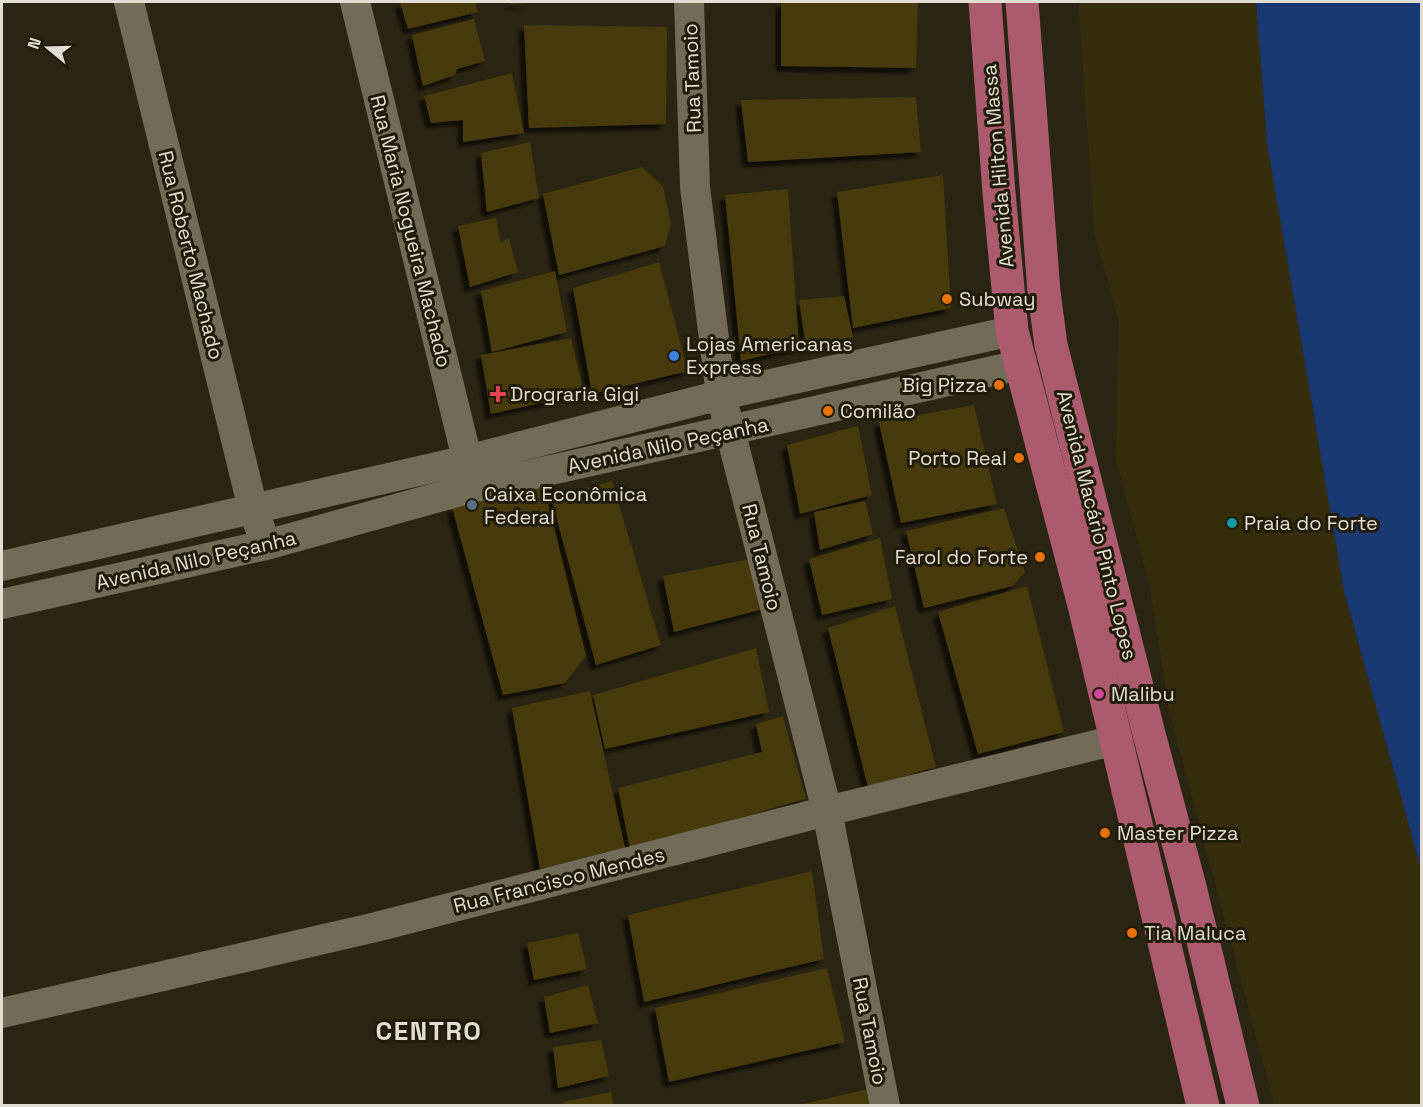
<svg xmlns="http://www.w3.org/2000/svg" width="1423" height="1107" font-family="'Space Grotesk',sans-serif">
<defs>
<filter id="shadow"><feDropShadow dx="-5.5" dy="5.5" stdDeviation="1.5" flood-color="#0009"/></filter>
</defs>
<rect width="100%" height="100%" fill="#2b2513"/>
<path fill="#352d0c" d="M1078 2H1256L1267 142 1344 591 1421 869V1105H1274L1169 711 1150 588 1116 459 1119 321 1095 237Z"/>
<path fill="#1a3871" d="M1256 2H1421V869L1344 591 1267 142Z"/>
<g fill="#463a0d" filter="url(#shadow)">
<path d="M400 2H475L478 12 408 29Z"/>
<path d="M510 2H528V3L510 4Z"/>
<path d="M781 2H918L916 68 781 66Z"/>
<path d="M474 19 485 61 457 69 455 75 423 86 412 35Z"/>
<path d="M524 25 667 27 666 124 529 128Z"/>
<path d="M512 73 524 133 463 142V120L431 123 424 96Z"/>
<path d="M916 97 921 152 748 162 741 100Z"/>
<path d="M530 142 539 198 487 212 481 153Z"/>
<path d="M642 167 663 186 671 224 665 246 559 275 543 194Z"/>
<path d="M943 175 951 308 853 328 837 192Z"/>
<path d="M788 189 799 347 741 361 725 195Z"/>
<path d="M496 218 501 243 509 238 518 272 470 287 458 226Z"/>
<path d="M659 262 688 371 592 394 573 288Z"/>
<path d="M555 271 567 332 492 352 481 291Z"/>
<path d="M844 296 853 337 806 347 799 300Z"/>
<path d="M571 338 584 393 491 414 481 355Z"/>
<path d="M974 405 997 504 901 523 879 422Z"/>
<path d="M858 426 872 495 800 514 787 445Z"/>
<path d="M612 481 661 645 596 665 551 497Z"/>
<path d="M543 483 586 656 565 683 503 695 452 507Z"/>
<path d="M865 501 873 534 820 550 814 512Z"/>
<path d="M1004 508 1025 572 1013 586 924 608 906 531Z"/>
<path d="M880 538 892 599 822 615 809 559Z"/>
<path d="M755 558 767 608 674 632 663 576Z"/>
<path d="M1027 586 1064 732 978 754 938 612Z"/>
<path d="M895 606 936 767 868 787 828 628Z"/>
<path d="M756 648 769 712 605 749 593 695Z"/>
<path d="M590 691 625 848 540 869 512 708Z"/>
<path d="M783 716 806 799 630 849 618 788 762 752 756 724Z"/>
<path d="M812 871 824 959 644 1002 628 915Z"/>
<path d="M578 933 587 969 534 980 527 943Z"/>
<path d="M827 968 845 1042 669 1082 655 1008Z"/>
<path d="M588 985 598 1023 550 1033 544 997Z"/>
<path d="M601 1040 609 1076 558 1088 553 1047Z"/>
<path d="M868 1089 870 1106H799V1105Z"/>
<path d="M611 1092 614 1106H564L563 1102Z"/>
</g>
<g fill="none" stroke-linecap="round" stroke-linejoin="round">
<g stroke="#716b57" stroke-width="30">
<path d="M129 2 253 509 260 528"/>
<path d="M355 2 472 479"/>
<path d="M689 2 695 187 721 395 827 811 885 1106"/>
<path d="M2 566 467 460 721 395 1012 331"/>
<path d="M2 604 266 545 475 487 1020 365"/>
<path d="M2 1013 376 927 827 811 1116 740"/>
</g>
<g stroke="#ab5b6d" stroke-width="33">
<path d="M985 2 999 193 1012 331 1084 605 1203 1106"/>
<path d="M1022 2 1044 292 1051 345 1149 734 1189 883 1243 1106"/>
</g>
</g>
<g fill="#e8710a" stroke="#211c0a" stroke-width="2">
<circle cx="947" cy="299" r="6"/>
<circle cx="999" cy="385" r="6"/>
<circle cx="828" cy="411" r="6"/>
<circle cx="1019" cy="458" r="6"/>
<circle cx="1040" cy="557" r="6"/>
<circle cx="1105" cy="833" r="6"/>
<circle cx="1132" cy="933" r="6"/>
</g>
<circle fill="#3f7fe0" stroke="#211c0a" stroke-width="2" cx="674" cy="356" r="6"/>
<path fill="#e0444e" stroke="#211c0a" stroke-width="2" d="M495 385h6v6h6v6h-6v6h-6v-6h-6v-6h6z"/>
<circle fill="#5c6f8a" stroke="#211c0a" stroke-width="2" cx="472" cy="505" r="6"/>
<circle fill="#0f9aa8" stroke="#211c0a" stroke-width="2" cx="1232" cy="523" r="6"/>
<circle fill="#d1479c" stroke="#211c0a" stroke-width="2" cx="1099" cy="694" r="6"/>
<g text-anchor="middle" stroke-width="6" stroke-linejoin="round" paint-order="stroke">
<g font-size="20" fill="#e1ddd2" stroke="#211c0a">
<text transform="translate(692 78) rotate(-92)" y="7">Rua Tamoio</text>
<text transform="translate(998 166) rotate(-95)" y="7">Avenida Hilton Massa</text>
<text transform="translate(411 231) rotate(76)" y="7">Rua Maria Nogueira Machado</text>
<text transform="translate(191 255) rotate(76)" y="7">Rua Roberto Machado</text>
<text transform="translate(668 445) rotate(-12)" y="7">Avenida Nilo Peçanha</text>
<text transform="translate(1097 525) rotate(76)" y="7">Avenida Macário Pinto Lopes</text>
<text transform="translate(762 557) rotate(76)" y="7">Rua Tamoio</text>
<text transform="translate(196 560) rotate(-13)" y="7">Avenida Nilo Peçanha</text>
<text transform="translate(559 880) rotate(-14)" y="7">Rua Francisco Mendes</text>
<text transform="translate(870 1031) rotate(79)" y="7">Rua Tamoio</text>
</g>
<g font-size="20" fill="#e1ddd2" stroke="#211c0a" text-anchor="start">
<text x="959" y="306">Subway</text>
<text x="686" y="351">Lojas Americanas<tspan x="686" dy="23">Express</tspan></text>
<text x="987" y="392" text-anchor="end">Big Pizza</text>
<text x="510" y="401">Drograria Gigi</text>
<text x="840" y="418">Comilão</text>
<text x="1007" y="465" text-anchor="end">Porto Real</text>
<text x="484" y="501">Caixa Econômica<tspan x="484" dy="23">Federal</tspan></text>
<text x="1244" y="530">Praia do Forte</text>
<text x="1028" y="564" text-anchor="end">Farol do Forte</text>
<text x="1111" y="701">Malibu</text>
<text x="1117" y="840">Master Pizza</text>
<text x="1144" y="940">Tia Maluca</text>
</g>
<g font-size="26" font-weight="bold" letter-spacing="1.5" fill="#e1ddd2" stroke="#211c0a">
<text x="429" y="1040">CENTRO</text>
</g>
</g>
<rect width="1423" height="1107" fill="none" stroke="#e1ddd2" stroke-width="6"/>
<g transform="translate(48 48) rotate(289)" stroke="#211c0a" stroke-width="4.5" paint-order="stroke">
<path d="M0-4.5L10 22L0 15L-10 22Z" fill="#e1ddd2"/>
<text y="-9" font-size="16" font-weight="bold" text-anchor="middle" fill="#e1ddd2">N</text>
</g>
</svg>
